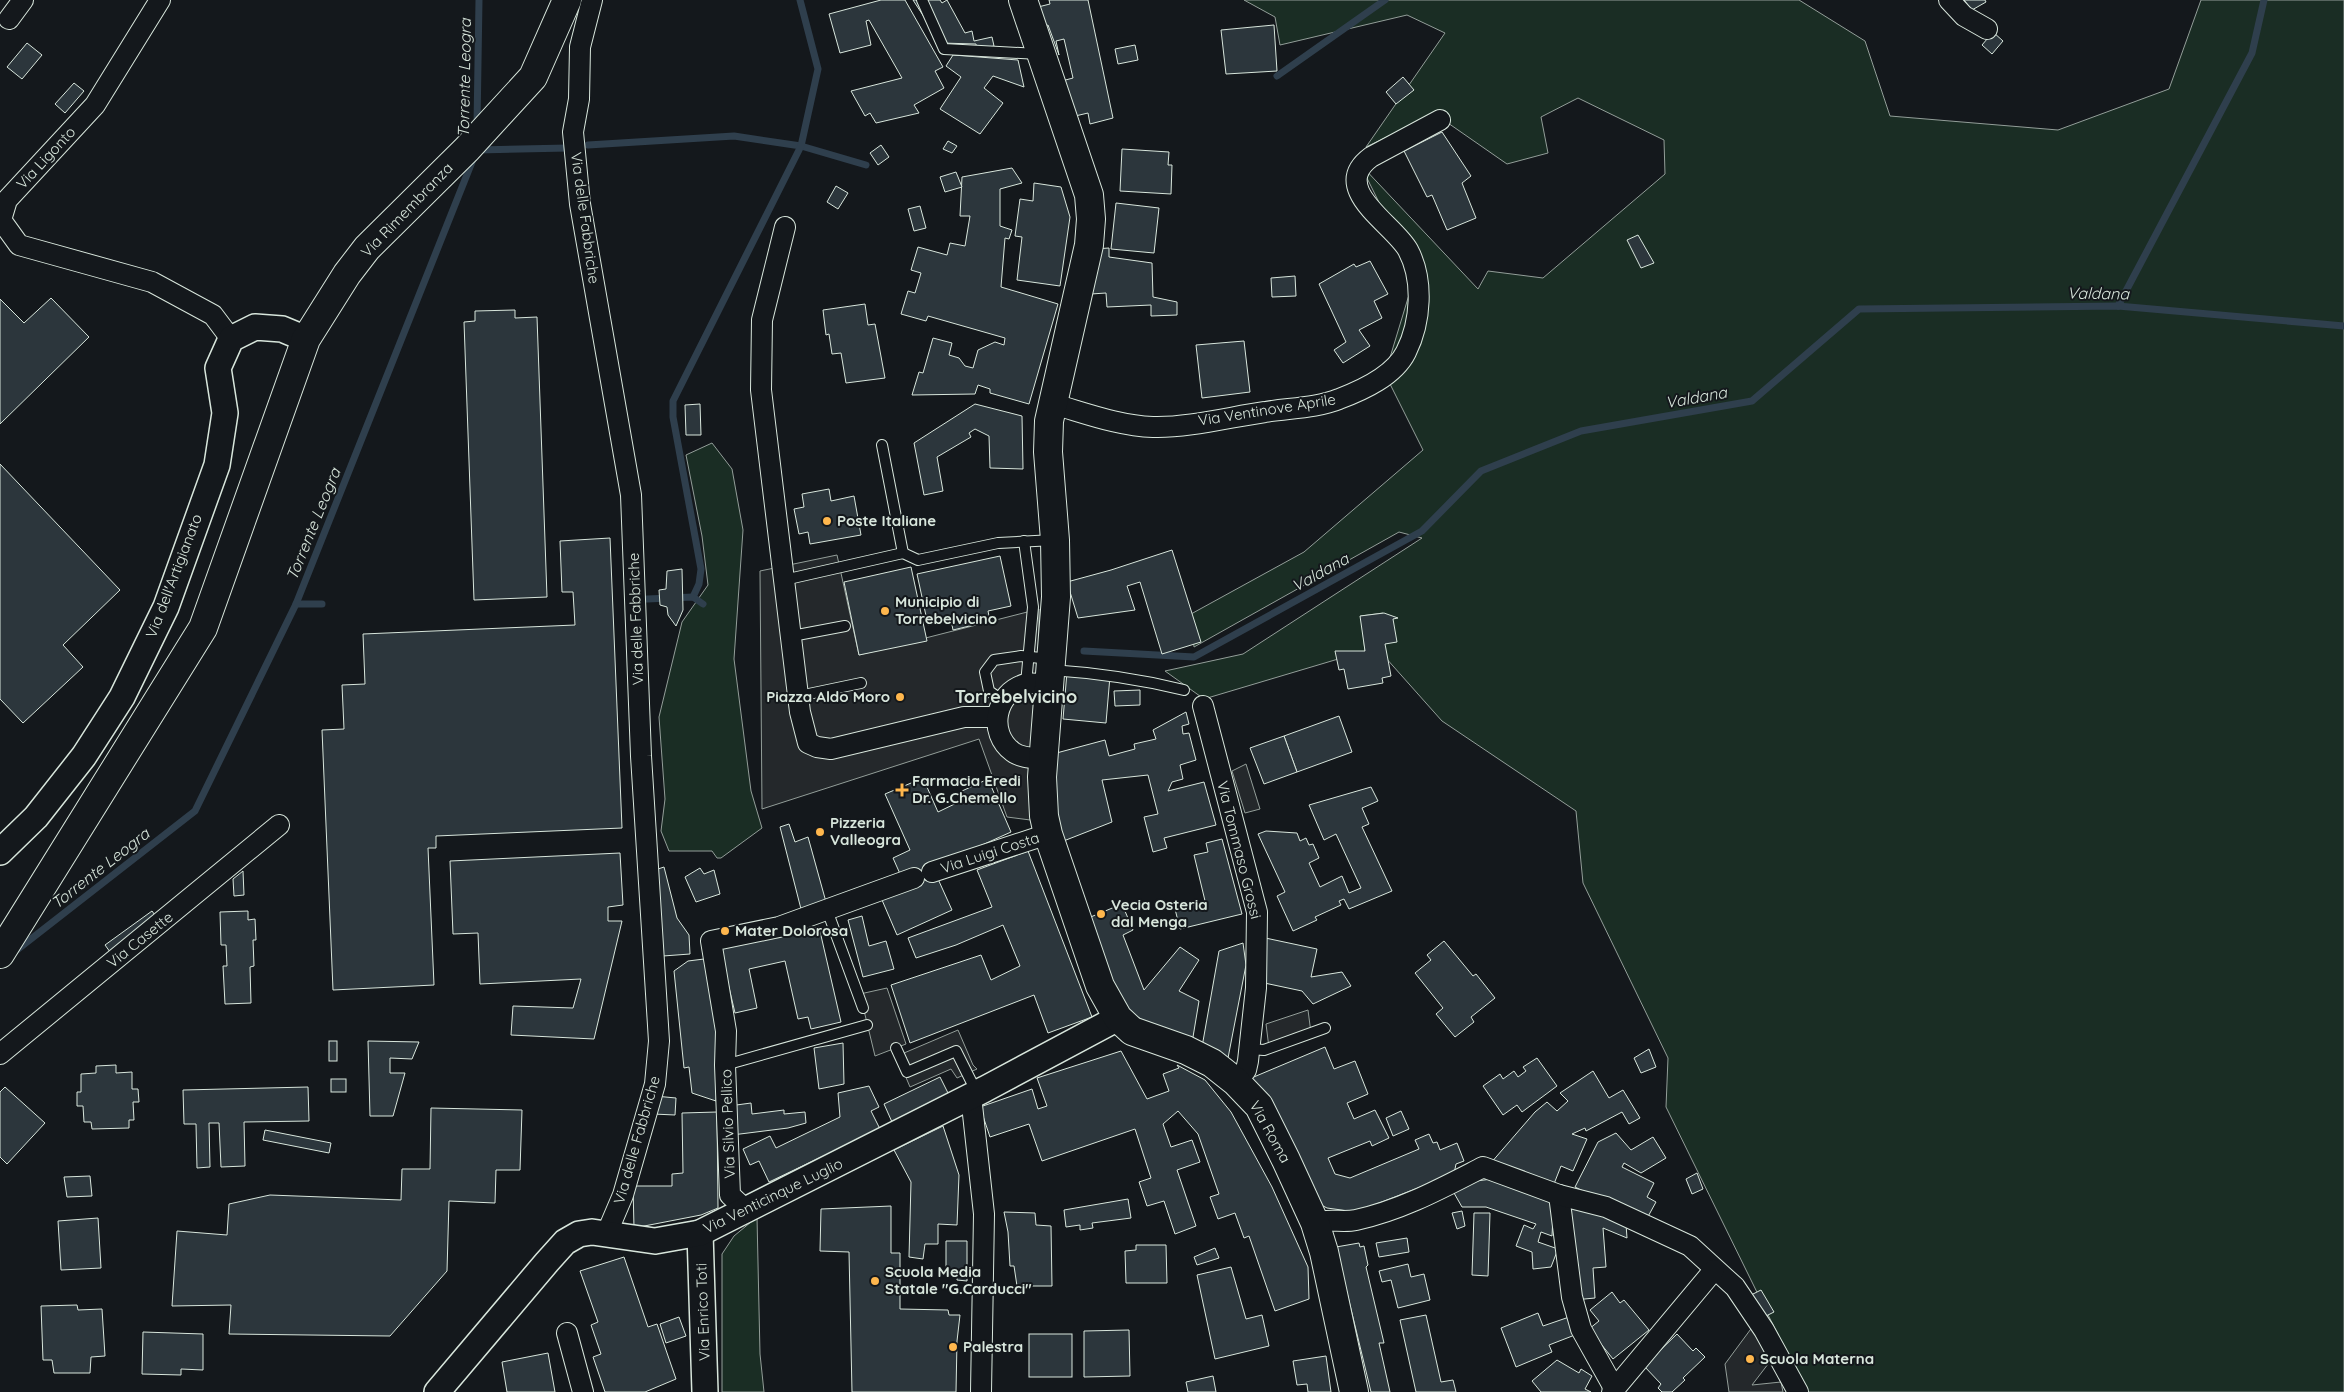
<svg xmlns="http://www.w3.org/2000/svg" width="2344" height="1392" font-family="Quicksand,sans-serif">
<rect width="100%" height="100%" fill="#14181c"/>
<g fill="#1a2d24" stroke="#939e99">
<path d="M1244 0H1799L1865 41 1890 116 2058 130 2169 89 2201 0H2344V1392H1806L1666 1107 1668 1058 1583 883 1576 811 1442 721 1385 657 1383 613 1361 616 1365 651 1204 699 1165 671 1243 654 1422 538 1399 532 1194 647 1191 614 1304 552 1423 450 1385 374 1415 275 1360 164 1478 289 1488 271 1543 278 1665 174 1664 140 1578 98 1541 117 1548 153 1507 164 1435 114 1366 147 1445 33 1407 15 1280 45 1275 17Z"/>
<path d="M712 443 732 469 743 530 734 659 751 791 762 828 721 858H717L712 851H669L661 831 665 799 659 717 682 622 708 585 702 536 686 455Z"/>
<path d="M757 1217 760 1354 764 1392H722V1254L734 1236Z"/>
</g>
<g fill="#24282b" stroke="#939e99">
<path d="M837 555 859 655 1039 609 1038 821 1007 817 979 739 762 809 760 571Z"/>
<path d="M1246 764 1260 809 1245 813 1232 771Z"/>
<path d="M887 988 906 1044 875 1056 860 994Z"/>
<path d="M1308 1010 1311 1033 1269 1048 1266 1024Z"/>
<path d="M958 1030 973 1065 977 1069 957 1078 951 1069 910 1087 897 1056Z"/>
<path d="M1756 1322 1775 1355 1752 1385 1781 1382 1783 1392H1729L1725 1364Z"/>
</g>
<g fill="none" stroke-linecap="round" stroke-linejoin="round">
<g stroke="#2f3f4d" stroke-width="7">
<path d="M1277 76 1385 0"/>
<path d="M477 125 479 0"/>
<path d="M588 145 734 136 801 146 866 165"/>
<path d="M477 150 568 148"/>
<path d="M2118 306 2252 53 2264 0"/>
<path d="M693 597 699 584 701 569 673 417V401L801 146 818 69 800 0"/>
<path d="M647 599 693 597 703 604"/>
<path d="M296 604H322"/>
<path d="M1084 651 1194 657 1422 531 1481 471 1581 431 1752 401 1859 309 2118 306 2344 326"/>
<path d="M13 953 195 811 296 604 474 157"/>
</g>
</g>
<g fill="#2c363c" stroke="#d8e6dc">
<path d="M881 0H905L943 67 935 71 944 88 914 105 919 113 876 123 870 113 865 116 851 91 902 78 869 20 866 21 871 45 840 53 829 14Z"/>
<path d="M913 0H940L942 3 947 0 965 33 972 31 974 41 992 37 994 46 977 50 976 44 941 43Z"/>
<path d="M1049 0H1088L1113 118 1090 124 1088 113 1071 117 1058 82 1073 78 1064 39 1056 41 1059 55 1048 25 1043 27 1038 7 1050 4Z"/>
<path d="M1964 0H1985L1986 2 1972 10Z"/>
<path d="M1274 25 1277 71 1226 74 1221 30Z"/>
<path d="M1993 32 2003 41 1992 54 1982 45Z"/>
<path d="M27 43 42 55 22 79 7 67Z"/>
<path d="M1135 45 1138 60 1118 64 1115 49Z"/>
<path d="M953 55 1018 60 1024 87 993 76 984 88 1003 103 980 134 940 109 961 77 946 66Z"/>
<path d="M1403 77 1414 90 1396 104 1386 92Z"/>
<path d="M74 83 84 91 65 113 55 104Z"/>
<path d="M1442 132 1471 176 1462 183 1476 218 1447 230 1432 195 1427 197 1404 151Z"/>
<path d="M948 141 957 146 952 153 943 149Z"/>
<path d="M881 145 889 157 878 165 870 153Z"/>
<path d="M1122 149 1169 152 1168 165H1172L1171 194 1120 191Z"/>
<path d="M1012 168 1022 183 1000 189V226L1012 230 1009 239 1005 238 1001 287 1058 304 1029 404 990 393V389L978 385 975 394 912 395 919 372 923 373 933 338 952 343 949 355 959 358 965 366 973 368 978 350 995 342 1004 345 1005 338 928 316 926 321 901 314 908 291 915 293 921 273 911 270 918 247 947 255 950 243 965 246 970 216H960L962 177Z"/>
<path d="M956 172 962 187 945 192 940 177Z"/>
<path d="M1034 183 1061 187 1070 217 1060 286 1017 280 1022 237 1015 236 1020 199 1033 201Z"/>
<path d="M836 186 848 193 838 209 827 202Z"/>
<path d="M1116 203 1159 208 1154 253 1111 249Z"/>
<path d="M920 206 926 228 914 231 908 209Z"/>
<path d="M1638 235 1654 263 1641 268 1627 240Z"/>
<path d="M1109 248V257L1152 263 1153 297 1177 302V315L1151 316V305L1107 307 1106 293 1091 294 1094 249Z"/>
<path d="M1370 261 1388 294 1374 301 1382 318 1359 330 1370 346 1343 363 1334 350 1346 342 1319 284 1354 264 1356 267Z"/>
<path d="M1295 276 1296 296 1272 297 1271 278Z"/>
<path d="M51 298 89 337 0 424V299L24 323Z"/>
<path d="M865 304 868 325 875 324 885 378 846 383 841 353 832 354 829 334 826 335 823 310Z"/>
<path d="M515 310V318L537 317 547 597 474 600 464 322 475 321V311Z"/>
<path d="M1244 341 1250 392 1202 398 1196 345Z"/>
<path d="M700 404 701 435H686L685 405Z"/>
<path d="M975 404 1022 416 1023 469 990 468 989 436 975 429 969 433 971 437 937 457 943 491 924 495 914 443Z"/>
<path d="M0 464 120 590 63 645 83 667 23 723 0 699Z"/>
<path d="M829 489 831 501 854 496 861 535 810 544 808 532 799 534 794 509 804 507 802 494Z"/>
<path d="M610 538 622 828 436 836V848H428L434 985 333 990 322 730 344 729 342 685 365 684 363 634 575 625 573 592H562L560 541Z"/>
<path d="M1172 550 1201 642 1162 654 1140 582 1127 586 1135 610 1078 618 1067 582 1111 570Z"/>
<path d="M1000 556 1011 606 988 611 990 621 953 630 951 620 928 625 917 574Z"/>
<path d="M911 567 927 641 859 655 844 582Z"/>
<path d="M682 569 683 610 676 626 668 615 667 607 660 605 659 590 666 589 667 571Z"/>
<path d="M1384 613 1398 618 1393 619 1397 642 1385 644 1391 676 1382 678 1383 683 1348 689 1344 669 1339 670 1335 651H1365L1360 616Z"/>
<path d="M1067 672 1110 676 1106 723 1063 719Z"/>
<path d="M1140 690V705L1115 706 1114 691Z"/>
<path d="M1186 712 1189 724 1182 726 1183 734 1189 733 1196 760 1180 765 1183 779 1172 782 1168 791 1204 782 1216 825 1164 838 1167 848 1153 852 1144 817 1158 814 1148 775 1102 780 1112 822 1061 842 1049 755 1105 740 1109 756 1135 749 1134 744 1156 739 1153 730Z"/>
<path d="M1339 716 1352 752 1297 772 1284 736Z"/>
<path d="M1284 736 1297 772 1264 784 1250 748Z"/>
<path d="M923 778 938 812 965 799 962 791 988 779 1011 832 931 868 938 879 952 910 897 935 882 900 901 876 893 858 910 850 885 794Z"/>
<path d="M1371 787 1378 801 1362 808 1369 824 1362 827 1392 891 1349 909 1344 899 1339 901 1341 905 1315 917 1317 920 1293 931 1277 896 1285 892 1258 834 1266 831 1297 833 1300 841 1306 838 1309 845 1313 844 1319 858 1309 863 1320 887 1342 876 1349 893 1361 888 1336 834 1324 840 1309 805Z"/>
<path d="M789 824 795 842 808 837 826 902 801 909 780 827Z"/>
<path d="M1222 839 1242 914 1180 929 1174 905H1206L1194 855 1208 852 1206 843Z"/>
<path d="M1028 851 1092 1017 1048 1033 1034 995 910 1043 891 985 981 955 991 980 1020 966 1003 925 956 945 916 958 908 938 992 907 977 870Z"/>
<path d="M620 853 623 905 608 907V921H622L594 1039 511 1035 513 1006 573 1008 581 979 480 984 478 933 453 934 450 861Z"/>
<path d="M664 867 677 918 689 935 690 954 663 956 652 871Z"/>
<path d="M700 868 704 874 714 870 720 894 696 902 685 877Z"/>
<path d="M243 871 244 895 234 896 233 879Z"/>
<path d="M1122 904 1133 930 1123 935 1144 990 1180 947 1199 960 1179 991 1199 1001 1192 1043 1158 1030 1127 1010 1081 921Z"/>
<path d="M152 911 160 922 113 956 105 945Z"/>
<path d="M248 911V920L255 919 256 940H253L254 966 250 967 251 1003 225 1004 223 966H227L226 945H221L220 912Z"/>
<path d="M862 916 869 946 886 941 894 969 863 977 848 920Z"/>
<path d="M819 927 841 1022 811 1029 808 1017 798 1019 785 961 749 969 757 1008 735 1013 720 949Z"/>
<path d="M1256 936 1317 949 1311 977 1342 972 1351 986 1313 1004 1302 991 1255 981Z"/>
<path d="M1444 941 1473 976 1476 974 1495 998 1471 1017 1474 1022 1455 1037 1436 1014 1443 1008 1415 973 1431 960 1427 955Z"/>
<path d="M1243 943 1246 965 1228 1058 1202 1047 1219 951Z"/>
<path d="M712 958 722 1045 716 1101 692 1093 689 1067 684 1068 674 971 688 961Z"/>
<rect x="329" y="1041" width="8" height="20"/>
<path d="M368 1041 419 1042 412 1059 390 1058V1073H405L393 1116H370Z"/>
<path d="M843 1043 844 1084 819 1089 814 1048Z"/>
<path d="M1325 1047 1334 1069 1355 1061 1368 1094 1347 1103 1354 1119 1375 1110 1389 1138 1372 1146 1370 1141 1328 1158 1335 1174 1350 1178 1419 1149 1415 1140 1429 1134 1433 1143 1437 1142 1440 1150 1457 1143 1464 1161 1456 1164 1454 1174 1356 1212 1327 1208 1306 1197 1249 1079Z"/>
<path d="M1649 1049 1656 1067 1641 1073 1634 1058Z"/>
<path d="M1121 1051 1147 1099 1169 1091 1163 1074 1179 1068 1177 1065 1205 1080 1231 1112 1272 1187 1308 1267 1309 1299 1275 1311 1249 1236 1244 1238 1235 1213 1218 1219 1210 1197 1219 1194 1198 1134 1178 1111 1163 1124 1171 1147 1192 1140 1200 1162 1177 1170 1196 1226 1175 1234 1164 1201 1147 1206 1139 1182 1151 1178 1135 1129 1042 1161 1029 1124 990 1137 980 1107 1032 1089 1038 1109 1047 1106 1037 1078Z"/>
<path d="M1537 1058 1557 1086 1522 1112 1517 1105 1503 1115 1483 1086 1500 1074 1503 1079 1514 1071 1518 1077 1526 1071 1523 1067Z"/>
<path d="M116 1065V1073L132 1072V1089H138L139 1102H133L134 1120H129V1128L92 1129 91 1122H84L83 1106H77V1092H81V1074L96 1073V1066Z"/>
<path d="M1593 1071 1609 1098 1623 1090 1640 1118 1629 1124 1622 1112 1586 1131 1585 1128 1572 1134 1587 1139 1573 1171 1561 1166 1552 1189 1490 1164 1535 1112 1547 1102 1557 1111 1568 1101 1560 1093Z"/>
<path d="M940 1077 949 1095 892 1122 884 1104Z"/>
<rect x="331" y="1079" width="15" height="13"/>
<path d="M869 1086 879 1107 871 1111 880 1129 769 1182 759 1161 750 1165 743 1149 770 1136 776 1148 840 1117 838 1093Z"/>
<path d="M5 1087 45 1123 7 1164 0 1157V1092Z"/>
<path d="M308 1087 309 1121 244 1122 245 1166 221 1167 219 1123H209L210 1167 197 1168 196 1124H184L183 1090Z"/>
<path d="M655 1096 676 1098 675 1115 653 1114Z"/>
<path d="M751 1103 752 1114 784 1110V1114L805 1112 806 1123 788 1128 732 1135 729 1106Z"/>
<path d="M431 1108 522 1110 520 1170H496L495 1203 449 1201 447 1271 390 1336 229 1334 231 1305 172 1306 177 1231 227 1235 229 1204 270 1195 401 1200 402 1169H430Z"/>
<path d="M1401 1111 1409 1129 1393 1136 1386 1118Z"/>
<path d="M717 1112 718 1208 701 1215 634 1228 633 1186H672V1174L683 1173 682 1113Z"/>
<path d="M943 1126 959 1175 957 1225 938 1224V1244H925L923 1259 909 1257 911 1182 894 1150Z"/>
<path d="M265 1130 331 1143 329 1153 263 1140Z"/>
<path d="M1616 1133 1631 1150 1653 1137 1666 1158 1641 1173 1624 1163 1622 1167 1654 1183 1647 1197 1656 1202 1645 1222 1575 1187 1598 1142Z"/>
<path d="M1697 1173 1703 1189 1692 1194 1686 1179Z"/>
<path d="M90 1176 92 1196 67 1197 64 1177Z"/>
<path d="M1500 1178 1554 1197 1552 1236 1541 1232 1538 1242 1558 1249 1551 1267 1533 1269 1532 1252 1516 1246 1524 1225 1533 1229 1536 1224 1486 1207H1462L1454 1193 1476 1181Z"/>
<path d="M1128 1199 1131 1218 1092 1223 1093 1228 1080 1230V1225L1066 1227 1064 1210Z"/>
<path d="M1567 1202 1626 1224 1627 1238 1603 1228 1606 1267 1593 1268 1595 1298 1574 1300Z"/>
<path d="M891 1206V1253H900V1309L948 1310 949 1315H960L957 1341 956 1392H852L849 1252 820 1251 821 1209Z"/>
<path d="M1462 1211 1465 1226 1457 1229 1452 1213Z"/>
<path d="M1004 1212 1035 1213 1036 1225 1051 1226 1052 1286H1017L1014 1266H1010L1008 1232Z"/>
<path d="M1474 1213H1490L1488 1276 1472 1275Z"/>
<path d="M98 1218 101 1268 61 1270 58 1221Z"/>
<path d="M1407 1238 1409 1252 1379 1257 1376 1243Z"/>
<path d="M946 1241H967V1281L957 1280V1271H946Z"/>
<path d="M1359 1243 1360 1247 1364 1246 1368 1265 1366 1267 1384 1343H1379L1390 1392H1371L1336 1247Z"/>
<path d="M1136 1245H1166L1167 1283H1126L1125 1251 1136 1250Z"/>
<path d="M1215 1248 1219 1258 1197 1265 1194 1257Z"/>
<path d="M624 1257 648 1327 657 1324 676 1379 645 1392H605L593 1357 601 1354 591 1325 598 1322 580 1271Z"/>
<path d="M1408 1264 1411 1277 1424 1274 1430 1300 1398 1308 1391 1280 1382 1282 1379 1271Z"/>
<path d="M1231 1267 1246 1319 1262 1315 1269 1346 1215 1359 1197 1275Z"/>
<path d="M1761 1290 1774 1312 1760 1319 1747 1297Z"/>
<path d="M1612 1292 1620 1303 1624 1300 1649 1330 1613 1359 1589 1329 1599 1321 1590 1310Z"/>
<path d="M77 1305 78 1310 102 1309 105 1356 91 1357 90 1373H54L52 1360H43L41 1306Z"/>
<path d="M1538 1313 1543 1326 1575 1315 1580 1333 1549 1345 1552 1352 1516 1367 1501 1328Z"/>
<path d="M1426 1315 1441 1382 1453 1380 1456 1392H1416L1400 1320Z"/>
<path d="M679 1317 686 1336 666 1343 660 1324Z"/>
<path d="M1129 1330 1130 1376 1084 1377V1331Z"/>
<path d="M143 1332 203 1334V1370L181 1369V1375L142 1374Z"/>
<rect x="1029" y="1334" width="43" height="43"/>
<path d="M1677 1334 1693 1351 1696 1348 1705 1357 1683 1378 1685 1380 1672 1392H1662L1658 1388 1661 1384 1644 1366Z"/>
<path d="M548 1353 555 1392H507L502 1362Z"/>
<path d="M1326 1356 1331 1392H1308L1307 1384 1297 1385 1293 1361Z"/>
<path d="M1557 1360 1579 1373 1581 1369 1592 1376 1585 1389 1591 1392H1541L1532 1381Z"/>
<path d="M1213 1376 1216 1392H1188L1186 1382Z"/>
</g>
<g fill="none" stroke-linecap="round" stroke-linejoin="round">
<defs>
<g id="service">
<path d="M922 0 944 49 1039 54"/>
<path d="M882 445 903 553"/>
<path d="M1024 541 1033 607 1026 684"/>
<path d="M784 580 903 553 918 560 998 543 1054 540"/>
<path d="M792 636 845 626"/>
<path d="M1052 670C1097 673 1140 679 1184 690"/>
<path d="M799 696 861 683"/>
<path d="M1003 701 989 691 985 672 994 660 1021 656 1051 659"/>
<path d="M827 910 863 1008"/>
<path d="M896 1048 907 1072 956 1051 977 1093"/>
<path d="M1250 1049 1264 1050 1325 1028"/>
<path d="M725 1065 867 1025"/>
</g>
<g id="minor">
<path d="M160 0 95 105 7 200 1 220 19 245 152 282 213 315 231 339"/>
<path d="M592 0 580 47 579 99 573 132 580 204 631 495 641 756 659 1041 655 1084 623 1195 606 1235"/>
<path d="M1949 0 1964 16 1987 29"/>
<path d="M9 19 23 0"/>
<path d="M785 227 762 320 761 390 800 712 808 743 817 747 831 749 964 717H997"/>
<path d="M1053 404C1085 413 1119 426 1153 427 1188 428 1230 417 1265 412 1289 408 1317 408 1339 399 1363 390 1394 376 1406 352 1421 322 1424 280 1408 250 1394 224 1328 189 1371 157L1440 120"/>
<path d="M1203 706 1257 912 1256 988 1248 1061 1246 1070 1236 1082"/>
<path d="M1044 759C1034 758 1021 758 1013 752 987 733 995 692 1026 684 1033 682 1042 685 1050 685"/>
<path d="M932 872 1048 834"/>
<path d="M0 1054 279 825"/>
<path d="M971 1096 984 1214 981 1392"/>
<path d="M1559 1195 1572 1297 1581 1329 1614 1388"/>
<path d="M746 1210 730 1195 725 1065 726 1031 711 941 779 927 914 878"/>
<path d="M1315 1223C1328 1218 1342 1223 1356 1220 1402 1210 1442 1188 1483 1167L1559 1195 1606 1207 1690 1246 1735 1287 1764 1330 1798 1392"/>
<path d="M567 1333 583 1392"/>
<path d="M1612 1392 1714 1270"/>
</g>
<g id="tertiary">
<path d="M0 852 36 817 84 756 122 697 166 607 217 465 225 413 218 368 231 339 255 327 282 329 306 339"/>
<path d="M700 1233 705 1392"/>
<path d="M437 1392 547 1262 565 1242 579 1234 592 1232 655 1241 700 1233 985 1089 1118 1018"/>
</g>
<path id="secondary" d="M1023 0 1089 195 1091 219 1089 245 1049 421 1048 452 1055 540 1056 597 1042 777 1044 816 1048 834 1100 986 1118 1018 1132 1031 1186 1050 1212 1063 1236 1082 1259 1106 1286 1160 1315 1223 1324 1252 1354 1392"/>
<path id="primary" d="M0 954 203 628 306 339 347 274 367 248 467 149 533 77 567 0"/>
</defs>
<use href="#service" stroke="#d8e6dc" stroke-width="12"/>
<use href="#minor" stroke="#d8e6dc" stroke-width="22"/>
<use href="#tertiary" stroke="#d8e6dc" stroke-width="28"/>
<use href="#secondary" stroke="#d8e6dc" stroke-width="30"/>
<use href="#primary" stroke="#d8e6dc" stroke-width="30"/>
<use href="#service" stroke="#14181c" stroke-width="10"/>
<use href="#minor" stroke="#14181c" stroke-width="20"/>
<use href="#tertiary" stroke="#14181c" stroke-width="25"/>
<use href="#secondary" stroke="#14181c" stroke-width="28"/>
<use href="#primary" stroke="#14181c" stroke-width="28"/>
</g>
<g fill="#ffb74d" stroke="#14181c" stroke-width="2">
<circle cx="827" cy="521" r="5"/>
<circle cx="885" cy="611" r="5"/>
<circle cx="900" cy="697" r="5"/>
<path d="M899.5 782.5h5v5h5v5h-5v5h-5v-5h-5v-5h5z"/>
<circle cx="820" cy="832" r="5"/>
<circle cx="1101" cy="914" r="5"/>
<circle cx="725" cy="931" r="5"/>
<circle cx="875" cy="1281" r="5"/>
<circle cx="953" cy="1347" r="5"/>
<circle cx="1750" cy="1359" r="5"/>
</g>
<g text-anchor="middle" stroke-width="4" stroke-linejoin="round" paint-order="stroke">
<g font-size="15" fill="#d8e6dc" stroke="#14181c">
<text transform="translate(46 158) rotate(-47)" y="5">Via Ligonto</text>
<text transform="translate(407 210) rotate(-46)" y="5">Via Rimembranza</text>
<text transform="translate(585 218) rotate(82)" y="5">Via delle Fabbriche</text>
<text transform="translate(1267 410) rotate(-9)" y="5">Via Ventinove Aprile</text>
<text transform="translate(174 576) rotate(-69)" y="5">Via dell'Artigianato</text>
<text transform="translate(636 619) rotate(-92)" y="5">Via delle Fabbriche</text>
<text transform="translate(1239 850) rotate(76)" y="5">Via Tommaso Grossi</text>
<text transform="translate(990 853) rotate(-18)" y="5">Via Luigi Costa</text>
<text transform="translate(140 940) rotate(-39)" y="5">Via Casette</text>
<text transform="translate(728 1124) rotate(-92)" y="5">Via Silvio Pellico</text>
<text transform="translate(1270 1132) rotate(61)" y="5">Via Roma</text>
<text transform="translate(637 1140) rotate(-74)" y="5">Via delle Fabbriche</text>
<text transform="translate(773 1196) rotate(-26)" y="5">Via Venticinque Luglio</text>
<text transform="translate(703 1312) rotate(-92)" y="5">Via Enrico Toti</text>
</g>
<g font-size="15" font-weight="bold" fill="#d8e6dc" stroke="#14181c" text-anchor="start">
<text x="837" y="526">Poste Italiane</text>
<text x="895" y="607">Municipio di<tspan x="895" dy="17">Torrebelvicino</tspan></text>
<text x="890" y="702" text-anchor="end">Piazza Aldo Moro</text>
<text x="912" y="786">Farmacia Eredi<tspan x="912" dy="17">Dr. G.Chemello</tspan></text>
<text x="830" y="828">Pizzeria<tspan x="830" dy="17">Valleogra</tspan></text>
<text x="1111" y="910">Vecia Osteria<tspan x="1111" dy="17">dal Menga</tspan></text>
<text x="735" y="936">Mater Dolorosa</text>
<text x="885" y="1277">Scuola Media<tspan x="885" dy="17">Statale "G.Carducci"</tspan></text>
<text x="963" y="1352">Palestra</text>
<text x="1760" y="1364">Scuola Materna</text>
</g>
<g font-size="16" font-style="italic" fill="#d8e6dc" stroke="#14181c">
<text transform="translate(464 78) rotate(-89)" y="6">Torrente Leogra</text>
<text transform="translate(2098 293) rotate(1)" y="6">Valdana</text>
<text transform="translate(1696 397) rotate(-10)" y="6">Valdana</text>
<text transform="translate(313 524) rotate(-68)" y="6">Torrente Leogra</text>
<text transform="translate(1320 572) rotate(-29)" y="6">Valdana</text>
<text transform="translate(100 868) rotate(-38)" y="6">Torrente Leogra</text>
</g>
<g font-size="18" font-weight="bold" fill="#d8e6dc" stroke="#14181c">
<text x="1016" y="703">Torrebelvicino</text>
</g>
</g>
</svg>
